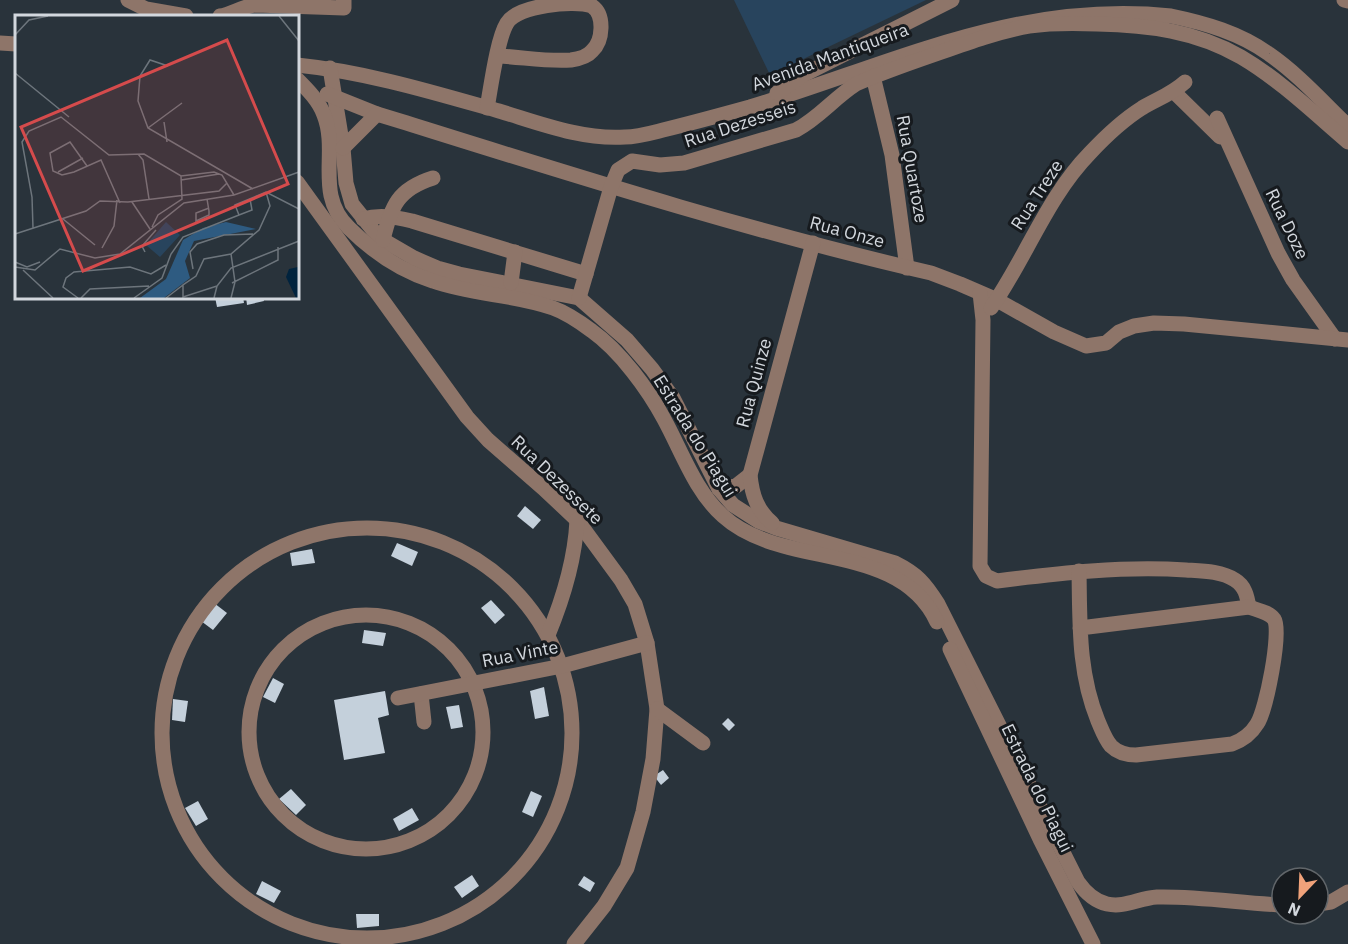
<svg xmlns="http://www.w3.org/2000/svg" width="1348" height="944" font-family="'IBM Plex Sans',sans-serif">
<rect width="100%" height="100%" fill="#29333b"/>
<path fill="#28445d" d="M734 0H926L770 75Z"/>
<g fill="#c4d0db">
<path d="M215 297H243L244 303 217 307Z"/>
<path d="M246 297H263L264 301 247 305Z"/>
<path d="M525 506 541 520 533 529 517 516Z"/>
<path d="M397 543 418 552 412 566 391 556Z"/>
<path d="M312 549 315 563 292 566 290 553Z"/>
<path d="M491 600 505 615 495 624 481 608Z"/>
<path d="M214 603 227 613 213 630 201 621Z"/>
<path d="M364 630 386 633 383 646 362 643Z"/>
<path d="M273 678 284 684 275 703 263 697Z"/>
<path d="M544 687 549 716 535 719 530 691Z"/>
<path d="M385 691 389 715 378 718 385 753 344 760 334 700Z"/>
<path d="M173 699 188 701 185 722 172 720Z"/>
<path d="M459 705 463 727 451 729 446 707Z"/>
<path d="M728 718 735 725 729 731 722 724Z"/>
<path d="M663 770 669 778 661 785 654 776Z"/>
<path d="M291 789 306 805 296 815 279 799Z"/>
<path d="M531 791 542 796 533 817 522 812Z"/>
<path d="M198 801 208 819 196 826 185 808Z"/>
<path d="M412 808 419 820 399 831 393 819Z"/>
<path d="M472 875 479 886 462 898 454 887Z"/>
<path d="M584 876 595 883 590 892 578 885Z"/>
<path d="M262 881 281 891 274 903 256 894Z"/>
<path d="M356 914H379V926L357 928Z"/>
</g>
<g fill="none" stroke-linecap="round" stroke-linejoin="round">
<g stroke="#8e7569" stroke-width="15">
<path d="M128 0 146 9 186 16"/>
<path d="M1344 0 1348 1"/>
<path d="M220 16C232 14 243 6 256 5L344 8V0"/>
<path d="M0 43 16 44"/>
<path d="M297 65C366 72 432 92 499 111 539 123 582 140 625 137 637 137 651 133 663 130 692 123 721 115 750 107 892 64 1016 0 1171 16 1205 23 1240 33 1269 54 1298 74 1323 102 1348 126"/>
<path d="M330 68 343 148 346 183 352 204 373 230 383 240 414 258 437 268 459 274 579 298 627 340 652 369 673 398 719 489 733 505 758 521 776 528 895 563C917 574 925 583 938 604L1078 882C1085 892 1094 901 1107 904 1125 908 1139 898 1157 897 1198 896 1240 903 1282 905"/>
<path d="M873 76 892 155 907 268"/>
<path d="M297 79C308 90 319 101 324 115 339 153 314 194 349 228 373 252 401 271 433 281 471 295 514 294 553 308 567 313 580 322 592 331 620 351 648 389 664 419 682 452 695 491 723 516 782 570 899 540 937 622"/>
<path d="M1174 92 1220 137"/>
<path d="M777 93 803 75 952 0"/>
<path d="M327 94 377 114"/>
<path d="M487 108C491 87 497 39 507 23 518 5 574 0 592 6 605 15 603 41 592 51 587 57 578 59 571 60 548 62 522 57 498 56"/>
<path d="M1217 118 1278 253 1293 280 1335 339"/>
<path d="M343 148 377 114 400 121C576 176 752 232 931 273L960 284 997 300 1054 332 1086 346 1106 343 1119 332 1134 326 1154 323 1184 324 1348 340"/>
<path d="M297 182 467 417 488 440 543 488 577 520 621 580 635 604 647 643 657 709 653 759 643 812 627 868 604 906 574 944"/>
<path d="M363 219C380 214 394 217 412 221L586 274"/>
<path d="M383 240C391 206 398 189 433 178"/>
<path d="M511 283 515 252"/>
<path d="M980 293 983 320 980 566 986 576 997 581C1060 573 1122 566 1186 570 1202 571 1221 571 1235 580 1245 586 1247 596 1249 607"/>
<path d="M579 298 611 187 618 170 632 161 660 165 684 163 796 130C819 118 834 98 856 84 881 73 907 64 933 55 964 44 996 32 1029 26 1051 23 1074 23 1097 24 1148 25 1196 31 1241 57 1280 80 1314 113 1348 142"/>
<path d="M991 308C1026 258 1047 197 1090 153 1105 137 1123 120 1142 108 1157 99 1172 94 1185 82"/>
<path d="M719 489 736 486 750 475"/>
<path d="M772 523C757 510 752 495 750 475L813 243"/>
<circle cx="367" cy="733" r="205"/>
<path d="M1079 571C1080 624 1078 672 1098 721 1102 730 1105 739 1111 746 1118 753 1127 755 1136 755L1232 744C1243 740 1251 734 1257 724 1266 711 1282 631 1274 619 1269 612 1257 610 1249 607L1080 628"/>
<circle cx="366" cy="732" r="117"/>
<path d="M548 635C563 599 575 560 577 520"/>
<path d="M950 649 1040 839 1093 944"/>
<path d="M421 694 424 722"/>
<path d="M398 698 562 666 647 643"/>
<path d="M657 709 703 743"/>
<path d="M1318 904 1331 902 1348 892"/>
</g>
</g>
<g text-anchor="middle" stroke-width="6" stroke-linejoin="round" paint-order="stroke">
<g font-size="18" fill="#d2d7dd" stroke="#161a1e">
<text transform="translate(830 57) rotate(-20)" y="6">Avenida Mantiqueira</text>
<text transform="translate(740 124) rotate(-18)" y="6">Rua Dezesseis</text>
<text transform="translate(912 169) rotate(80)" y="6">Rua Quartoze</text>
<text transform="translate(1037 195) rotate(-57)" y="6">Rua Treze</text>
<text transform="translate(1287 224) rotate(64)" y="6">Rua Doze</text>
<text transform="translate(847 232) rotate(15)" y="6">Rua Onze</text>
<text transform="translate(754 383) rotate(-75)" y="6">Rua Quinze</text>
<text transform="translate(695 436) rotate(58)" y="6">Estrada do Piagui</text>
<text transform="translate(557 480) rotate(44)" y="6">Rua Dezessete</text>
<text transform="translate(520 654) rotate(-11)" y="6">Rua Vinte</text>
<text transform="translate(1037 788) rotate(64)" y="6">Estrada do Piagui</text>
</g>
</g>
<g transform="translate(15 15)">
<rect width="284" height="284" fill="#29333b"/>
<path d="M151 207 165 220 145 242 131 230Z" fill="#28445d"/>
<path d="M211 207 241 214 179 226 170 246 175 263 149 283H125L151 264 168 225 188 213Z" fill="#2e5b81"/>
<path d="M283 252V283H281L271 262 274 254Z" fill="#00233e"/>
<path fill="none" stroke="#6d757c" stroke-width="1.5" d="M264 1 284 26M0 20 14 5 33 1M153 51 135 45 125 61 123 86 133 113 238 174M0 58 54 102M149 107 152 127M133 113 167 88M123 139 128 145 134 184M72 151 55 127 35 138 38 156 47 160 59 157 86 145 105 188M43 157 68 143M166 165 204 159M192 184 194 196V200L181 206V198L194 193M235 184 237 195 224 200 220 190 251 177 284 194M117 187 135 214M48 204 80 230M137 212 143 200 167 184 166 161M18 213 17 182 7 127 14 116 46 102 94 140 129 139 166 161 199 157 207 160 219 180M0 219 71 196 85 186 113 187 204 176 212 168M87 233 99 211 102 185M130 237 127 231 141 215M0 247 12 252 25 247M0 252 20 255 45 234 80 243 105 239 169 188 219 180 284 157M178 254 175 237 182 229 209 220 238 219M8 255 38 283M217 268 263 245V232M202 271 168 282V270L181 261 189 244 216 239 244 215 255 191 251 177M63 283 48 272 51 263 59 257 115 252 136 259 151 250M66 283 75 274 134 271M119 283 147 263 156 239 168 222 224 200M151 283 168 270M199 283 202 271 216 253 284 226M216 283 220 267 216 239"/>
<path fill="#d54b4c" fill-opacity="0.15" stroke="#d54b4c" stroke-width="3" d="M212 25 273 169 68 256 6 112Z"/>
<rect width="284" height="284" fill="none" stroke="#d2d7dd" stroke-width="3"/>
</g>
<g transform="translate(1300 896) rotate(203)"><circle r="28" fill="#161a1e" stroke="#61666a" stroke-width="1.5"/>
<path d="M0-4.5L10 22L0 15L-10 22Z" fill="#f0a27a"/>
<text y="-9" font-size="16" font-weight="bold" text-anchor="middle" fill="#d2d7dd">N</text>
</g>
</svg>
